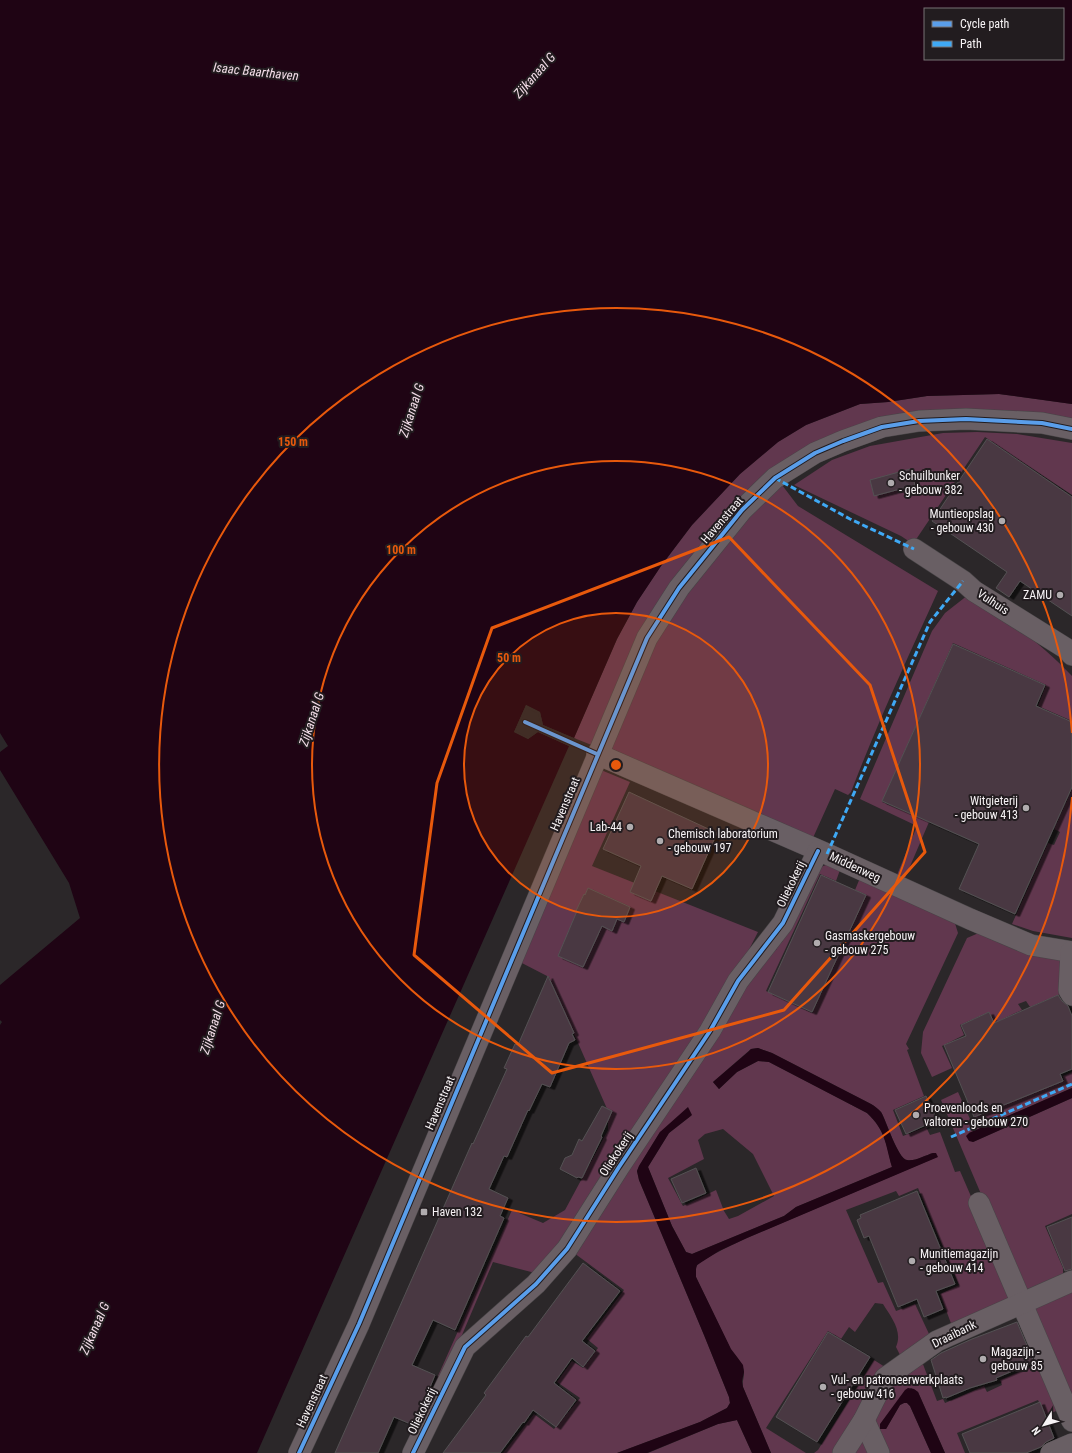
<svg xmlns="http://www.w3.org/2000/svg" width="1072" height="1453" font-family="'Roboto Condensed',sans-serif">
<defs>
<filter id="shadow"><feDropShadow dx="4.5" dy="2.5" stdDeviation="0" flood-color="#0009"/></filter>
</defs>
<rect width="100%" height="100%" fill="#2b2729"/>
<g fill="#61374e" fill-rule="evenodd">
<path d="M999 394 1072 404V425L1045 421 838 437 702 552 594 746 574 738 617 639 637 602 661 566 692 525 740 474 778 442 806 425 860 404 888 402 927 396Z"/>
<path d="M977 432 1017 434 1072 443V495L985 437 913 544 901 536 794 485 832 460 870 446 943 433Z"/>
<path d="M782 485 798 506 938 591C908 657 877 724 851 792L848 795 835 789 812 840 608 747 650 650 683 597 736 528Z"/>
<path d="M968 595C1004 615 1044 646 1072 676V721L1038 706 1046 685 953 643 882 802 929 822 905 878 897 875 917 826 860 799 932 631 945 613Z"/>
<path d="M601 770 630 782 592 866 758 932 729 989 575 1230 535 1273 493 1262 417 1441H409L512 1210 543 1223 565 1210 608 1130V1111L549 977 516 960Z"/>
<path d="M1072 789V938L1033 931 1012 924 1048 843 1054 845 1060 832 1054 829Z"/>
<path d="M828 864 840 870 836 881 820 874 766 991 812 1013 866 895 855 890 860 878 954 920 958 933 906 1044 909 1049 907 1050 924 1096 893 1110 903 1136 926 1127 930 1135 940 1132 955 1172 960 1171 1015 1298 952 1326 940 1294 959 1285 918 1188 899 1196 896 1191 846 1210 878 1283 883 1282 896 1311 915 1304 930 1336 900 1355 896 1347C903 1331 891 1317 883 1304L875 1303 855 1332 849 1327 841 1339 828 1331 766 1428 806 1453H771L743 1387C742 1382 744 1378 744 1373 744 1364 736 1356 731 1350L696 1277C696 1274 695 1270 696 1267 700 1259 737 1243 747 1238L937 1157 933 1153C926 1155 914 1162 907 1160 898 1159 886 1120 881 1112 878 1109 875 1106 871 1104L772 1053 758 1048 751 1049 713 1082 719 1089 737 1072 758 1061 769 1062 867 1113C885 1130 886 1143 892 1167L796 1207 784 1216 692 1254 686 1252 672 1226 648 1167 669 1133 692 1115 660 1132 639 1166 637 1171 639 1180 704 1335 729 1397 730 1403 727 1408 700 1422 617 1453H503L534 1414 554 1429 580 1398 557 1382 572 1361 583 1368 598 1348 587 1339 624 1290 574 1253 745 981 774 949 776 950 779 944 782 942 814 870ZM723 1129 753 1154 774 1196 738 1216 729 1219 724 1211 716 1190 683 1206 668 1178 704 1159 698 1140 705 1134Z"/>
<path d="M981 932 1062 958 1065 992 1030 1007 1026 1001 1018 1004 1022 1010 994 1023 989 1012 960 1025 964 1035 942 1046 952 1068 932 1077 921 1053 923 1032 967 938Z"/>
<path d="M1072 1072V1088L969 1133 973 1142 1072 1098V1214L1045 1226 1063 1268V1277L1024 1295 941 1100 958 1092 970 1119 1064 1080 1063 1076Z"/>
<path d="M1072 1287V1410L1029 1306Z"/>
<path d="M921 1359 937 1401 943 1399 945 1403 984 1386 987 1392 1002 1385 1000 1380 1042 1362 1062 1409 1045 1415 1038 1400 957 1433 965 1453H945L918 1392 911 1388 880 1428 886 1429 900 1405 904 1403H907L910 1406 931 1453H883L869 1418 889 1383Z"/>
<path d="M874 1360 885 1367 840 1453H814L818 1450Z"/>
<path d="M737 1420 752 1453H648L718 1424Z"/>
<path d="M862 1428 874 1453H847Z"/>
</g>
<g fill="#1f0414" fill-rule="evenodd">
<path d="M0 0H1072V404L999 394 927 396 888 402 860 404 806 425 778 442 740 474 692 525 661 566 637 602 617 639 574 738 543 725 540 712 526 705 514 732 528 739 538 732 569 746 257 1453H0V1025L2 1022 0 1020V985L80 918 69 883 0 770V752L8 746 0 733ZM925 9H1063V59H925Z"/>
<path d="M758 1048 772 1053 871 1104C875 1106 878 1109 881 1112 886 1120 898 1159 907 1160 914 1162 926 1155 933 1153H936L938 1157 747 1238 719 1251 697 1265 696 1269V1277L731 1349 743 1365 744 1372 742 1381 743 1387 771 1453H752L737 1420 718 1424 647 1453H617L700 1422 727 1408 730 1403 729 1397 704 1335 639 1180 637 1171 639 1166 660 1132 688 1107 692 1115 669 1133 648 1167 672 1226 686 1252 692 1254 784 1216 796 1207 892 1167C885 1143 886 1131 867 1113L769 1062 758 1061 737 1072 719 1089 713 1082 748 1052 751 1049Z"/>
<path d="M1072 1088V1098L973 1142 969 1141 966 1136 969 1133Z"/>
<path d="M908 1388 914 1389 918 1392 945 1453H931L910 1406 907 1403H904L900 1405 886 1429H880V1424L905 1390Z"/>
</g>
<path fill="#2b2729" d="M526 705 540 712 543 725 576 739 573 740 542 726 538 714 527 708 516 731 528 737 539 731 570 745 571 747 538 732 528 739 514 732Z"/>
<g fill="#483942" stroke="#545153" filter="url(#shadow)">
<path d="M987 439 1072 497V616L1020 581 1009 597 996 588 1007 572 932 521Z"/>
<path d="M910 469 915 485 874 496 870 480Z"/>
<path d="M953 644 1045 685 1036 706 1072 722V787L1015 914 959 889 979 844 882 801Z"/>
<path d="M629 792 717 833 692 889 662 876 651 901 630 892 641 866 603 849Z"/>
<path d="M821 875 866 895 812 1012 768 992Z"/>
<path d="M588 888 630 907 624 922 617 919 612 931 602 926 583 967 558 956 577 911H576L584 894 585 895Z"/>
<path d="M548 976 574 1033 572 1034 575 1040 569 1043 550 1087 542 1084 529 1111 528 1110 507 1157 504 1156 489 1189 508 1198 500 1216 504 1218 455 1330 433 1320 412 1365 435 1375 428 1392 413 1425 394 1417 378 1453H335L472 1143 473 1144 507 1069 504 1068 515 1044 518 1045Z"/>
<path d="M1058 995 1062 1001 1068 1006 1072 1016V1069L1060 1074 1063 1081 974 1117 944 1045 966 1036 961 1025 989 1012 994 1023Z"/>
<path d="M926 1096 937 1120 906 1134 895 1110Z"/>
<path d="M602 1106 612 1111 601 1136 602 1137 582 1178 578 1177 577 1178 560 1169 565 1158 572 1155 579 1139 582 1141Z"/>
<path d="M696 1168 706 1193 682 1203 671 1179Z"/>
<path d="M917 1191 955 1284 936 1291 943 1309 924 1317 917 1299 898 1307 869 1236 864 1238 857 1220 861 1218 860 1215Z"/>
<path d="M1072 1217V1269L1065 1271 1047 1227Z"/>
<path d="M583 1263 620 1291 582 1341 595 1351 583 1367 572 1358 554 1383 576 1400 556 1427 533 1410 524 1423 523 1422 500 1453H443L486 1395 484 1393 526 1336 528 1337Z"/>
<path d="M1017 1322 1034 1362 996 1378 997 1380 970 1388 946 1398V1397L943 1398 931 1360 941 1353 972 1339Z"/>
<path d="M828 1332 870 1357 817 1442 776 1417Z"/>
<path d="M1040 1402 1054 1438 1046 1442 1041 1447 1026 1453H970L962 1434Z"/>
</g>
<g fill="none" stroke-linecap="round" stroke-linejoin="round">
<defs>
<g id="minor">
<path d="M914 549 963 581 974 591 1067 649 1072 655"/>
<path d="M597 754 827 854 970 919 1031 945 1072 952"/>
<path d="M1071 952 1069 990 1072 995"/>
<path d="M979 1203 1072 1421"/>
<path d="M864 1420 879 1453"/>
<path d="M299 1453 359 1324 634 669 647 638 679 588 742 510 775 478 815 453 843 441 882 427 919 421 966 419 1042 423 1072 429"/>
<path d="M413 1453 465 1347 536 1284 567 1249 619 1167 710 1031 738 981 783 923 818 851"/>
<path d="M843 1453 864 1420 885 1378 937 1341 1072 1281"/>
<path d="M1051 1453 1072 1444"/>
</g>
</defs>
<use href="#minor" stroke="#474446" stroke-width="22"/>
<use href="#minor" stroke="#695f64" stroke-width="21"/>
<g stroke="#3fa9f5" stroke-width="3" stroke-dasharray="6 3" stroke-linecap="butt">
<path d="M775 478 850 519 914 549"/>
<path d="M827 854 930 622 963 581"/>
<path d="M951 1137 1072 1084"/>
</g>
<defs>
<g id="cycleway">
<path d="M525 722 597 754"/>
<path d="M299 1453 359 1324 634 669 647 638 679 588 742 510 775 478 815 453 843 441 882 427 919 421 966 419 1042 423 1072 429"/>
<path d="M413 1453 465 1347 536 1284 567 1249 619 1167 710 1031 738 981 783 923 818 851"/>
</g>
</defs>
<use href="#cycleway" stroke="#221c1f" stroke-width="6"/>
<use href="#cycleway" stroke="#5a9eea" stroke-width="4"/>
</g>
<path fill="none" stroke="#e8590c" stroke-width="3" stroke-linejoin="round" d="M729 537 870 685 925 852 784 1010 552 1073 414 955 437 783 492 628Z"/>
<circle cx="616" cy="765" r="152" fill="#e8590c" fill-opacity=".12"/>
<g fill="none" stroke="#e8590c" stroke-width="2">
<circle cx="616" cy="765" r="152"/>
<circle cx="616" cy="765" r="304"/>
<path d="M1072 797A457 457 0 1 1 1072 733"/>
</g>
<g fill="#b0acae" stroke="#221c1f" stroke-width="1.5">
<circle cx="891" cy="483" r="4"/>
<circle cx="1002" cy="521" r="4"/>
<circle cx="1060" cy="595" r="4"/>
<circle cx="1026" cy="808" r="4"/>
<circle cx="630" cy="827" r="4"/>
<circle cx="660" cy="841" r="4"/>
<circle cx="817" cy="943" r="4"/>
<circle cx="916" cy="1115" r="4"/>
<rect x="420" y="1208" width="8" height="8" rx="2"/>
<circle cx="912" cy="1261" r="4"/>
<circle cx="983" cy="1359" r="4"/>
<circle cx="823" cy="1387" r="4"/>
</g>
<g text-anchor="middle" stroke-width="4" stroke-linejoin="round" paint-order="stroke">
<g font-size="12" fill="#f7f3f5" stroke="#221c1f" text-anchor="start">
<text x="899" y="480">Schuilbunker<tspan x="899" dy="14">- gebouw 382</tspan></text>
<text x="994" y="518" text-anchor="end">Muntieopslag<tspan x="994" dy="14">- gebouw 430</tspan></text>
<text x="1052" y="599" text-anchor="end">ZAMU</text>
<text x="1018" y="805" text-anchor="end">Witgieterij<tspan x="1018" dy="14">- gebouw 413</tspan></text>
<text x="622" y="831" text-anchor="end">Lab-44</text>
<text x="668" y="838">Chemisch laboratorium<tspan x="668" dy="14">- gebouw 197</tspan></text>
<text x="825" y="940">Gasmaskergebouw<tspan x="825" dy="14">- gebouw 275</tspan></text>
<text x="924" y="1112">Proevenloods en<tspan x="924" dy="14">valtoren - gebouw 270</tspan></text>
<text x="432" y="1216">Haven 132</text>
<text x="920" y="1258">Munitiemagazijn<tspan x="920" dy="14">- gebouw 414</tspan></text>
<text x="991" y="1356">Magazijn -<tspan x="991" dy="14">gebouw 85</tspan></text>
<text x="831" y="1384">Vul- en patroneerwerkplaats<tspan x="831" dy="14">- gebouw 416</tspan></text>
</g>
<g font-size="12" fill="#f7f3f5" stroke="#221c1f">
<text transform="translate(722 520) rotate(-49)" y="4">Havenstraat</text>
<text transform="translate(993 602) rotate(33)" y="4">Vulhuis</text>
<text transform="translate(565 804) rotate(-67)" y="4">Havenstraat</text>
<text transform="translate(855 867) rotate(25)" y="4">Middenweg</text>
<text transform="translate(791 884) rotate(-64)" y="4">Oliekokerij</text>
<text transform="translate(440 1103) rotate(-67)" y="4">Havenstraat</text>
<text transform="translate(616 1154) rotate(-57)" y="4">Oliekokerij</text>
<text transform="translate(954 1334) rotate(-26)" y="4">Draaibank</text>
<text transform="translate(312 1401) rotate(-65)" y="4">Havenstraat</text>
<text transform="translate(422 1411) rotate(-64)" y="4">Oliekokerij</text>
</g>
<g font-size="13" font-style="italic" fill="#f3dde8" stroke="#221c1f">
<text transform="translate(256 71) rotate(6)" y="5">Isaac Baarthaven</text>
<text transform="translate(534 75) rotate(-48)" y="5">Zijkanaal G</text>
<text transform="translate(411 410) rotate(-72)" y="5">Zijkanaal G</text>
<text transform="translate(311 719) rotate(-72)" y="5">Zijkanaal G</text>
<text transform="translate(212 1027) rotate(-72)" y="5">Zijkanaal G</text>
<text transform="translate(94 1328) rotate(-66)" y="5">Zijkanaal G</text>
</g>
</g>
<circle cx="616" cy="765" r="6" fill="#e8590c" stroke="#221c1f" stroke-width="2"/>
<g font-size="12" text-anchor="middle" font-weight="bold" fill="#e8590c" stroke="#221c1f" stroke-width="4" stroke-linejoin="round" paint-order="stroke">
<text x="293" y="446">150 m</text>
<text x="401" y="554">100 m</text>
<text x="509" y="662">50 m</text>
</g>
<rect x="924" y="8" width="140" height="52" fill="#221c1f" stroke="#777275"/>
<rect x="932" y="21" width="20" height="6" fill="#5a9eea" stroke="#777275"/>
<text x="960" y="28" font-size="12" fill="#f7f3f5">Cycle path</text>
<rect x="932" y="41" width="20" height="6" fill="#3fa9f5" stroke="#777275"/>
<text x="960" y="48" font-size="12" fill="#f7f3f5">Path</text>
<g transform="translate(1044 1425) rotate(233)" stroke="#221c1f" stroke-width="3" paint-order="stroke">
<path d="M0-3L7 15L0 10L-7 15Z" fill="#f7f3f5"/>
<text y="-6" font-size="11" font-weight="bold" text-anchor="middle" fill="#f7f3f5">N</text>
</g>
</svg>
